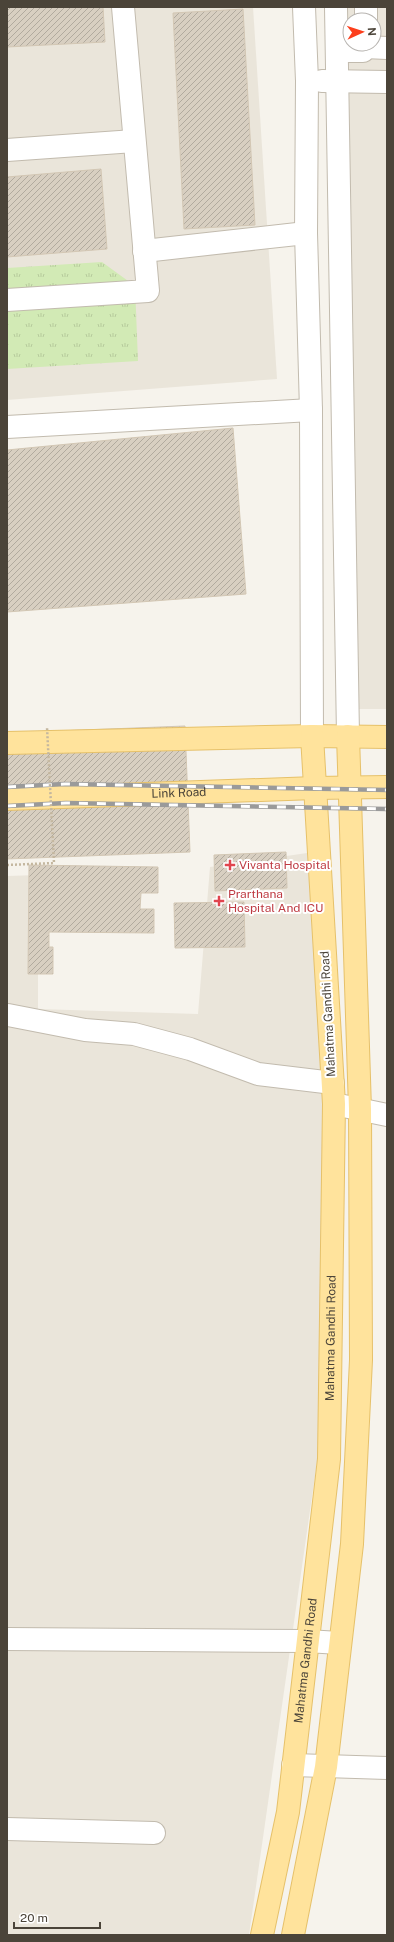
<svg xmlns="http://www.w3.org/2000/svg" width="394" height="1942" font-family="'Public Sans',sans-serif">
<defs>
<pattern id="grass-tufts" width="24" height="20" patternUnits="userSpaceOnUse"><rect width="24" height="20" fill="#d2eab5"/><path d="M3 7l-1-3M5 7V3M7 7l1-3M15 17l-1-3M17 17v-4M19 17l1-3" fill="none" stroke="#b6ca9c"/></pattern>
<pattern id="building-hatch" width="6" height="6" patternUnits="userSpaceOnUse"><rect width="6" height="6" fill="#d8cfc1"/><path d="M-1 1l2-2M0 6l6-6M5 7l2-2" fill="none" stroke="#b1aa9e"/></pattern>
</defs>
<rect width="100%" height="100%" fill="#f6f3ec"/>
<g fill="#eae5da" fill-rule="evenodd">
<path d="M7 7H253L277 379 7 400Z"/>
<path d="M324 7H387V709H355ZM350 20H374V44H350Z"/>
<path d="M307 853 341 1295 249 1935H7V876L38 875V1009L198 1014 210 867Z"/>
</g>
<path fill="url(#grass-tufts)" d="M102 262 135 286 138 361 7 369V268Z"/>
<g fill="url(#building-hatch)" stroke="#d3c7b4">
<path d="M7 7H103L105 42 7 47Z"/>
<path d="M243 9 255 225 184 229 173 13Z"/>
<path d="M101 169 107 249 7 257V177Z"/>
<path d="M233 428 246 594 7 612V450Z"/>
<path d="M185 726 190 852 7 859V733Z"/>
<path d="M286 852 287 888 215 891 214 855Z"/>
<path d="M29 865 158 867V893H141L140 909H154V933L49 932V947H53V974H28Z"/>
<path d="M244 902 245 947 175 948 174 903Z"/>
</g>
<g fill="none" stroke-linecap="round" stroke-linejoin="round">
<defs>
<g id="minor">
<path d="M304 7 307 81 306 233 311 410 312 736"/>
<path d="M336 7 348 736"/>
<path d="M366 7V20"/>
<path d="M365 47 387 48"/>
<path d="M337 51H363L366 44"/>
<path d="M322 81 387 82"/>
<path d="M7 150 134 141"/>
<path d="M144 251 306 233"/>
<path d="M7 300 148 291 123 7"/>
<path d="M7 427 311 410"/>
<path d="M8 1015 85 1030 134 1034 190 1049 258 1074 333 1083"/>
<path d="M334 1104 387 1115"/>
<path d="M7 1639 307 1641 339 1643"/>
<path d="M293 1765 387 1768"/>
<path d="M7 1829 154 1833"/>
</g>
<g id="major">
<path d="M7 743 312 736 387 737"/>
<path id="s1" d="M7 799 315 788 387 787"/>
<path id="s2" d="M262 1935 288 1812 329 1459 334 1104 312 736"/>
<path d="M293 1935 326 1767 352 1544 361 1360 360 1109 348 736"/>
</g>
</defs>
<use href="#minor" stroke="#c2bbae" stroke-width="24"/>
<use href="#major" stroke="#e6c16a" stroke-width="24"/>
<use href="#minor" stroke="#fff" stroke-width="22"/>
<use href="#major" stroke="#ffe39c" stroke-width="22"/>
<defs>
<g id="rail">
<path d="M7 787 65 784 387 790"/>
<path d="M7 806 66 803 387 809"/>
</g>
</defs>
<use href="#rail" stroke="#9a9a9a" stroke-width="4.5"/>
<use href="#rail" stroke="#fff" stroke-width="3" stroke-dasharray="9" stroke-linecap="butt"/>
<path stroke="#c4b79f" stroke-width="2.5" stroke-dasharray="2 2" stroke-linecap="butt" d="M7 865 54 863 47 727"/>
</g>
<g fill="#e0444e" stroke="#fff" stroke-width="1.5">
<path d="M228 859h4v4h4v4h-4v4h-4v-4h-4v-4h4z"/>
<path d="M217 895h4v4h4v4h-4v4h-4v-4h-4v-4h4z"/>
</g>
<g text-anchor="middle" stroke-width="4" stroke-linejoin="round" paint-order="stroke">
<g font-size="12" fill="#4b4439" stroke="#fff">
<text dy="4" stroke="none"><textPath href="#s1" startOffset="172">Link Road</textPath></text>
<text transform="translate(328 1014) rotate(-93)" y="4">Mahatma Gandhi Road</text>
<text dy="4" stroke="none"><textPath href="#s2" startOffset="602">Mahatma Gandhi Road</textPath></text>
<text dy="4" stroke="none"><textPath href="#s2" startOffset="278">Mahatma Gandhi Road</textPath></text>
</g>
<g font-size="12" fill="#be3a42" stroke="#fff" text-anchor="start">
<text x="239" y="869">Vivanta Hospital</text>
<text x="228" y="898">Prarthana<tspan x="228" dy="14">Hospital And ICU</tspan></text>
</g>
</g>
<rect width="394" height="1942" fill="none" stroke="#4b4439" stroke-width="16"/>
<g transform="translate(362 32) rotate(87)"><circle r="19" fill="#ffffff" stroke="#b7b4b0"/>
<path d="M0-3L7 15L0 10L-7 15Z" fill="#fc3f1d"/>
<text y="-6" font-size="11" font-weight="bold" text-anchor="middle" fill="#4b4439">N</text>
</g>
<path d="M14 1922v6h86v-6" fill="none" stroke="#4b4439" stroke-width="2"/>
<text x="20" y="1922" font-size="12" fill="#4b4439" stroke="#ffffff" stroke-width="3" paint-order="stroke">20 m</text>
</svg>
